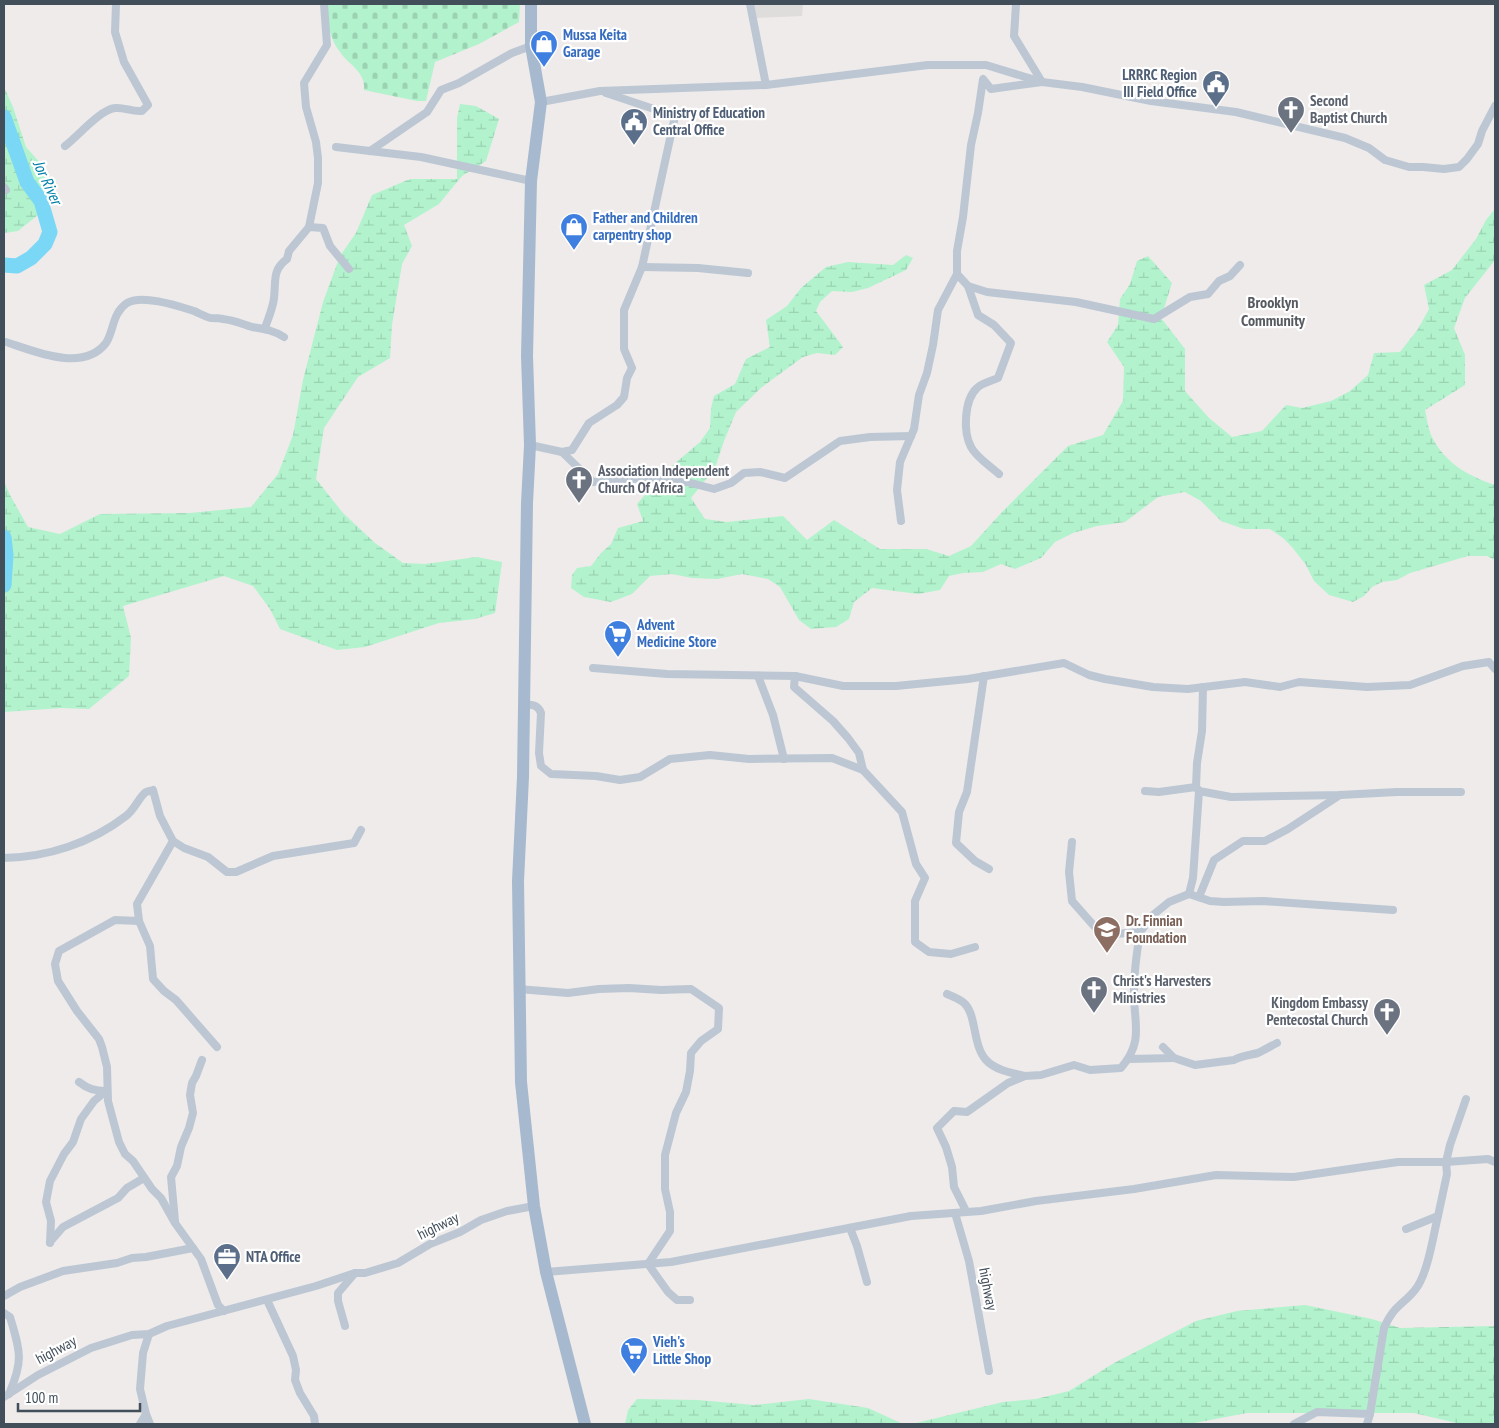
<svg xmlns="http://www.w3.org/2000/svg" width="1499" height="1428" font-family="'PT Sans Narrow',sans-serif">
<defs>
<pattern id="wetland-marsh" width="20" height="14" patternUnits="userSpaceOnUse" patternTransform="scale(1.25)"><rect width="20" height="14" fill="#b2f3cd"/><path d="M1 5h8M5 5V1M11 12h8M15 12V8" fill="none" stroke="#9ad2b2"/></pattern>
<pattern id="cemetery-stones" width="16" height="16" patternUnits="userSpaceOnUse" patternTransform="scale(1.25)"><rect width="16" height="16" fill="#b2f3cd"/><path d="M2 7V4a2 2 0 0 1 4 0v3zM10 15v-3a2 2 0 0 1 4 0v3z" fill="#9ad2b2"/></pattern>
</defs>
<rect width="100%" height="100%" fill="#eeebea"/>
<path fill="#dfdcdc" d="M752 4H803L802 16 755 18Z"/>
<g fill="url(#wetland-marsh)">
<path d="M4 87 13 107 26 147 42 165 49 181 48 207 18 231 4 233Z"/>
<path d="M460 104 476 106 499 119 486 161 462 176 439 204 404 225 412 246 402 264 392 325 390 358 358 377 324 428 316 479 343 513 375 543 403 563 425 564 477 557 502 562 495 613 475 619 439 623 365 647 337 650 280 629 270 609 253 586 224 576 123 606 131 638 129 676 89 709 62 708 4 712V481L10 495 28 527 60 534 100 514 190 513 251 507 278 474 293 435 303 380 323 302 340 256 356 233 372 195 410 179H457V118Z"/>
<path d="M1495 209V260L1465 298 1454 328 1465 355V385L1425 410C1427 418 1428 429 1432 437 1445 463 1468 476 1495 485V560L1487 556H1468L1410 573 1397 580 1382 582 1372 587 1364 596 1353 602 1329 595 1314 581 1306 565 1292 547 1283 538 1270 529H1244L1221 521 1201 501 1185 492 1158 497 1125 522 1097 526 1073 533 1055 542 1041 558 1015 569 1001 564 983 572 963 573 949 576 940 590 918 594 872 588 854 602 849 619 836 627 811 629 799 620 780 587 768 579 742 574 717 579 692 578 672 574 650 576 632 594 611 602 584 597 571 588 572 575 577 568 591 566 601 553 611 544 618 528 643 521 637 504 666 471 700 442 710 428 711 408 714 396 735 384 746 359 770 347 766 320 787 306 801 288 826 267 848 262 893 265 906 255 913 258 906 270 868 288 852 292 832 291 820 302 816 311 843 347 835 355 817 353 803 357 762 387 736 412 724 441 715 468 691 498 705 519 727 522 783 516 807 540 834 520 880 549H926L949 556 971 546 1003 511 1068 446 1103 435 1123 401 1124 367 1107 342 1118 325 1120 299 1130 284 1137 261 1148 256 1172 283 1161 318 1185 349V391L1209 418 1232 437 1262 431 1286 405 1302 408 1331 401 1350 391 1368 375 1374 353 1400 352 1418 329 1429 309 1424 285 1452 270 1476 239 1486 220Z"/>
<path d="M1305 1305 1372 1319 1400 1328 1495 1326V1424H1461L1414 1413H1247L1189 1424H912L1003 1402 1036 1399 1069 1391 1114 1363 1196 1321 1237 1311Z"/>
<path d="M637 1399 698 1400 754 1405 809 1399 868 1408 903 1424H625L628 1410Z"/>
</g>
<path fill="url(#cemetery-stones)" d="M325 4H520L519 22 479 44 435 62 426 101H417L364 90C366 72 349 65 340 52 330 40 326 19 325 4Z"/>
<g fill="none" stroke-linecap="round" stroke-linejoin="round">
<g stroke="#7ad7f5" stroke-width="15">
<path d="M4 117 27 182 41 201 50 232 45 244 31 258 17 266 4 265"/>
<path d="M4 537 6 555 4 585"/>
</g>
<g stroke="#bcc7d3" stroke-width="8">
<path d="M750 4 766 85"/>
<path d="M1016 4 1014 36 1042 82 991 89 983 79 978 113 971 145 963 217 957 251V274L968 286 987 292 1076 302 1154 319 1190 297 1208 294 1219 281 1230 276 1240 265"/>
<path d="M541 102 600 91 766 85 928 65H986L1042 82 1082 87 1151 101 1236 112 1345 138 1369 148 1385 160 1409 167H1423L1444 169 1459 167 1467 159 1478 144 1482 131 1495 106"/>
<path d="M65 146C77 137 101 109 115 108 124 107 132 112 142 111L148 105 124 62 115 32 116 4"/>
<path d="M336 147 421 157 531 181"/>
<path d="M370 151 427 112 441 90 459 83 512 53 531 46"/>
<path d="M4 187 6 190"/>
<path d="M309 227 318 183V158L316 142 306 107 304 83 327 45 324 4"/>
<path d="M642 267 698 268 748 273"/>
<path d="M968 286 978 315 994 325 1011 343 998 378C992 381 982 383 977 388 964 400 963 432 971 447 976 457 990 466 999 474"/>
<path d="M265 328C268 319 273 308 274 298 276 281 272 270 287 259L289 251 309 227 323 228 330 246 349 269"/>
<path d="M6 342C34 351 83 373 106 343 114 331 112 313 127 303 142 294 178 306 194 311 199 313 205 317 211 318 215 318 219 318 223 319 233 320 242 324 252 327 264 329 273 330 284 337"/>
<path d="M530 445 562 452 593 482 645 478 687 482 714 489 731 483 744 473 760 472 785 478 840 441 870 437 911 436"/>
<path d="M562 452 572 450 589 423 617 405 624 397 627 378 632 368 624 349V310L642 267 675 116 606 93"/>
<path d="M901 521 897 490 900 462 914 429 919 395 927 373 933 345 938 310 957 274"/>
<path d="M593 668 667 674 795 676 843 686H896L968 679 1064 663 1089 675 1105 679 1153 687 1188 689 1245 682 1280 687 1299 682 1367 687 1410 685 1463 666 1489 662 1495 669"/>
<path d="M758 676 773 715 784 759"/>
<path d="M795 676 794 687 833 721 848 738 859 753 863 770 902 812 916 864 925 878 915 901V942L929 952 951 954 975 947"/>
<path d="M984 676 967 792 959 812 956 843 975 861 989 869"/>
<path d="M525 704C533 705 538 705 541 713L539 753 541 766 551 774 596 776 620 780 640 777 670 759 710 755 749 759 832 758 863 770"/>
<path d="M1196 787 1197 763 1202 731 1203 687"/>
<path d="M1145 791 1159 792 1196 787 1199 791 1193 878 1189 894 1210 901 1224 902 1263 901 1393 910"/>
<path d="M1199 791 1231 797 1340 795 1397 792H1461"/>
<path d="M173 841 184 848 208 857 227 872H236L273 856 354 843 361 830"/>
<path d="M4 858C48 857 91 843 126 816 135 809 139 797 146 792 148 791 151 791 153 790L160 816 173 841 137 904 139 921 150 946 153 979 164 991 176 1000 217 1047"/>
<path d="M1199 897 1214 860 1243 841H1265L1288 829 1340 795"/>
<path d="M139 921 115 920 59 951 55 964 58 981 77 1011 99 1039 102 1047 107 1067 108 1101 119 1142 125 1154 133 1161 152 1189 161 1198 175 1223 193 1248"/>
<path d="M1140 932 1153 915 1169 902 1189 894"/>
<path d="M518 989 568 993 599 989 629 988 661 990 691 989 719 1008 718 1029 701 1041 691 1053 690 1071 686 1092 676 1113 665 1155V1189L670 1212V1231L648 1264 668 1292 677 1300H690"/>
<path d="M947 994C952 996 960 999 964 1003 977 1015 972 1044 986 1060 995 1070 1012 1073 1025 1076"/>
<path d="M1163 1047 1174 1058 1195 1065 1234 1060C1240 1056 1250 1055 1258 1053 1264 1050 1271 1046 1277 1043"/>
<path d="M1129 1059 1174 1058"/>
<path d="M79 1082C88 1089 95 1091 106 1091"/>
<path d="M966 1211 954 1187 952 1167 946 1147 937 1128 954 1111 967 1112 1008 1083 1025 1076 1041 1075 1074 1065 1090 1070 1121 1068C1145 1040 1133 1022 1134 990 1134 971 1137 951 1140 932L1102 935 1072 901 1069 872 1072 842"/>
<path d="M955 1213 969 1261 989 1371"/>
<path d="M175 1221 171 1177 177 1166 181 1147 189 1128 193 1113 190 1095 192 1083 196 1076 202 1060"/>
<path d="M850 1228 857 1246 867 1282"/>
<path d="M1406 1229 1438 1216 1447 1174 1446 1162 1488 1159 1495 1162"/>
<path d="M50 1242 63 1227 118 1198 127 1188 144 1178"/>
<path d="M50 1243 51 1221 46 1202 50 1181 64 1154 73 1142 81 1119 94 1101 106 1091"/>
<path d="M546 1272 671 1262 911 1216 981 1211 1036 1201 1134 1189 1216 1175 1294 1177 1398 1162H1446L1450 1145 1466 1099"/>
<path d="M4 1296 20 1287 63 1271 117 1263 132 1258 146 1257 193 1248 201 1259 218 1305 224 1311"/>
<path d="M267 1300 293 1356 296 1370 295 1380 300 1393 314 1416 315 1424"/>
<path d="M4 1313 10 1317C20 1351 24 1360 9 1394"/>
<path d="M345 1326 338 1301V1293L355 1273H365L398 1263 430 1244 460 1232 481 1220 507 1211 534 1206"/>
<path d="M4 1397 38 1375 91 1348 132 1335 149 1334 167 1326 316 1286 355 1273"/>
<path d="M146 1414 150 1424"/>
<path d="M1370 1414 1384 1328C1393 1306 1403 1305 1415 1290 1428 1274 1433 1236 1438 1216"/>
<path d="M140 1424 146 1414 140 1389 143 1353 149 1334"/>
<path d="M1294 1424 1317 1412 1370 1414 1367 1424"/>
</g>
<path stroke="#a7b9ce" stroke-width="12" d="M531 4V46L541 102 531 181 527 356 530 445 527 503 523 777 518 881 521 1082 534 1206 546 1272 585 1424"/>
</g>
<defs>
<symbol id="shop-pin" viewBox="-11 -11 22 30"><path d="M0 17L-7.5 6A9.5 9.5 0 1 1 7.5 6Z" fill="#3f7fe0" stroke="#fff"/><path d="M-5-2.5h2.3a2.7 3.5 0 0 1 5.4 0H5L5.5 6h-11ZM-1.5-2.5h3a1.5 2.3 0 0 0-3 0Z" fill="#fff"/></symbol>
<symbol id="civic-pin" viewBox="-11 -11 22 30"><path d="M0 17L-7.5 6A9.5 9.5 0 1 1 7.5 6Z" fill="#5c6f8a" stroke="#fff"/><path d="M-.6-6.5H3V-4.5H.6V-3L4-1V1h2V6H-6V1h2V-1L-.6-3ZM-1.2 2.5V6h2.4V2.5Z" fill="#fff"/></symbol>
<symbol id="church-pin" viewBox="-11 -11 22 30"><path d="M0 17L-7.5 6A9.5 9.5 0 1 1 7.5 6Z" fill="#6b7280" stroke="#fff"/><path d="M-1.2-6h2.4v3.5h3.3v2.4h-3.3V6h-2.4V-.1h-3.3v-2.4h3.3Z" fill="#fff"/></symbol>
<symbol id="supermarket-pin" viewBox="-11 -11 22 30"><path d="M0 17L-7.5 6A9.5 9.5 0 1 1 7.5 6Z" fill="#3f7fe0" stroke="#fff"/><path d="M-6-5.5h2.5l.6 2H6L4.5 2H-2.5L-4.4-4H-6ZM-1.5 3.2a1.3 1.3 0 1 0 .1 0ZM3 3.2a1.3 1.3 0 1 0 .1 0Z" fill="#fff"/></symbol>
<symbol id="school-pin" viewBox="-11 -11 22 30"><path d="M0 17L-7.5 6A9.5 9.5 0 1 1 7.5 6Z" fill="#8d6e63" stroke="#fff"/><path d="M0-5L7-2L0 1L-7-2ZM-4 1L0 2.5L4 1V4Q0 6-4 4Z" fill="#fff"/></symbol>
<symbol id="office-pin" viewBox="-11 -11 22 30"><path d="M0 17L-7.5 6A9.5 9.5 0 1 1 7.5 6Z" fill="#5c6f8a" stroke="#fff"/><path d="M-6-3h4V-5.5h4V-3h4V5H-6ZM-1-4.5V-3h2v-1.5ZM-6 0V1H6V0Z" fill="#fff"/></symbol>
</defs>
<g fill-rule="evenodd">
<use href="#shop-pin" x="528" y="28" width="32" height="43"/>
<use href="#civic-pin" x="1200" y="68" width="32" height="43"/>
<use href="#church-pin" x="1275" y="94" width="32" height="43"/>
<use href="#civic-pin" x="618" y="106" width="32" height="43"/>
<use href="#shop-pin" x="558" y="211" width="32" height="43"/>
<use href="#church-pin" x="563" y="464" width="32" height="43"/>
<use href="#supermarket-pin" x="602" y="618" width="32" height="43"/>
<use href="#school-pin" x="1091" y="914" width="32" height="43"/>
<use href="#church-pin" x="1078" y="974" width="32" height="43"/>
<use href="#church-pin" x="1371" y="996" width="32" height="43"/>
<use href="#office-pin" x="211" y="1241" width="32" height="43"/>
<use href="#supermarket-pin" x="618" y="1335" width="32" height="43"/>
</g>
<g text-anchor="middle" stroke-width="4.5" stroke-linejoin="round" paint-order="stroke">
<g font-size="15" font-weight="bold" fill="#366cbe" stroke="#fff" text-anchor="start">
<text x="563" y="40">Mussa Keita<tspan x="563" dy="17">Garage</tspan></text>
<text x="593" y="223">Father and Children<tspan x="593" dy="17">carpentry shop</tspan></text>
<text x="637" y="630">Advent<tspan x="637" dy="17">Medicine Store</tspan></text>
<text x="653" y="1347">Vieh's<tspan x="653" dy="17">Little Shop</tspan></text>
</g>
<g font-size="15" font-weight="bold" fill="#4e5e75" stroke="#fff" text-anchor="start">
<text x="1197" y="80" text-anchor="end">LRRRC Region<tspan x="1197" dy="17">III Field Office</tspan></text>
<text x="653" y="118">Ministry of Education<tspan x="653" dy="17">Central Office</tspan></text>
<text x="246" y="1262">NTA Office</text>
</g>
<g font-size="15" font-weight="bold" fill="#5b616d" stroke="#fff" text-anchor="start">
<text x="1310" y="106">Second<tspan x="1310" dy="17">Baptist Church</tspan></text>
<text x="598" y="476">Association Independent<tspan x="598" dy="17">Church Of Africa</tspan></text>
<text x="1113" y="986">Christ's Harvesters<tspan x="1113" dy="17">Ministries</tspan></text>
<text x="1368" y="1008" text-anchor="end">Kingdom Embassy<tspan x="1368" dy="17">Pentecostal Church</tspan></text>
</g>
<g font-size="15" font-weight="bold" fill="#785e54" stroke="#fff" text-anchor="start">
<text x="1126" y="926">Dr. Finnian<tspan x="1126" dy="17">Foundation</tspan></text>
</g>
<g font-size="15" fill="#424e5a" stroke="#fff">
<text transform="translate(438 1226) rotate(-26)" y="5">highway</text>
<text transform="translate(988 1289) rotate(79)" y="5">highway</text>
<text transform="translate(56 1350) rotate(-28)" y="5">highway</text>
</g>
<g font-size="16" font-style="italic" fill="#017fa7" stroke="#fff">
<text transform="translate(48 182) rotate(65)" y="6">Jor River</text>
</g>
<g font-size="16" font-weight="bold" fill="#575b61" stroke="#fff">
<text x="1273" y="308">Brooklyn<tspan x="1273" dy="18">Community</tspan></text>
</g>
</g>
<rect width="1499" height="1428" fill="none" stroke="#424e5a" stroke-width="10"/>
<path d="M18 1403v8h122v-8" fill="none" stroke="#424e5a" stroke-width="2.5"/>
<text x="25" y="1403" font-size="15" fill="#424e5a" stroke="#ffffff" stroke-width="4" paint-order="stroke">100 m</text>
</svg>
